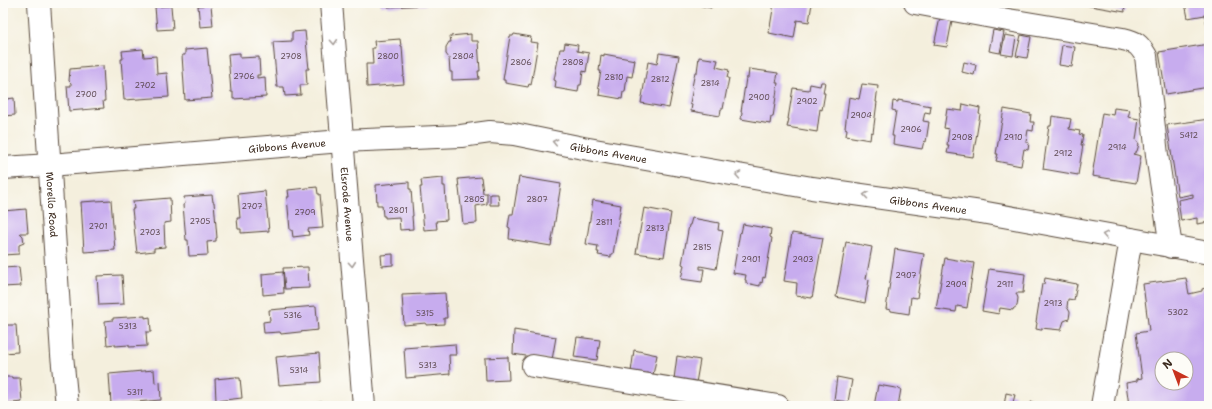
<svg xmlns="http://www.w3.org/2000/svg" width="1212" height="409" font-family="'Shantell Sans',sans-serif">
<rect width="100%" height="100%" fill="#fdfcf7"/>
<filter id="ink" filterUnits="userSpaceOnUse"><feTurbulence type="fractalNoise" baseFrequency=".025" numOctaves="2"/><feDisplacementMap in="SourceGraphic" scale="8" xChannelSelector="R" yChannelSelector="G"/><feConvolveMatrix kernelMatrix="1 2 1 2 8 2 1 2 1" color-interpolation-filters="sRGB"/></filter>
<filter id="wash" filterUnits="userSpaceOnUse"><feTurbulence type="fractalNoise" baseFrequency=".012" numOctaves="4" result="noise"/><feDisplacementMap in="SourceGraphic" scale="16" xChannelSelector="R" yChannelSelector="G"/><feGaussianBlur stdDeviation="0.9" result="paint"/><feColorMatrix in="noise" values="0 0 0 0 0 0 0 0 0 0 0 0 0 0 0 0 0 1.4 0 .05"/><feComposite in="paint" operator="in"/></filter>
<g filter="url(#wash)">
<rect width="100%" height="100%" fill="#f4efdd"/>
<g id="blocks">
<g fill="#c7acee" fill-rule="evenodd">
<path d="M381 3H426V5L388 7V5L381 6Z"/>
<path d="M689 3H712L711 8Z"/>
<path d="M774 3H812L809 22 797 20 794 38 769 33Z"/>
<path d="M1080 3H1124L1125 12 1079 4Z"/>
<path d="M1185 3H1209V39L1205 15 1188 18Z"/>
<path d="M211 5 213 26 200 27 198 6Z"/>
<path d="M171 6 173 29 157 30 155 7Z"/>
<path d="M940 18 952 21 947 47 934 45Z"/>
<path d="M993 30 1004 32 1000 53 989 51Z"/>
<path d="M305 31 309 69H306L307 85H300L301 95 285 96 284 87H277L273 42 292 41V32Z"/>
<path d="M471 34V41H478L480 71H478L479 79 452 80V72H450L449 58 446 54V47L449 42H451L450 36Z"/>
<path d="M514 34 531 37 530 42 538 43 531 85 529 84 528 87 505 83V80H503L510 36H513Z"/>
<path d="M1005 35 1016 37 1013 56 1001 54Z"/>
<path d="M1021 35 1031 37 1027 58 1016 56Z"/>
<path d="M400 39 401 46H402L404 76H403L404 84 367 87 366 64H373L372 48H375L374 41Z"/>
<path d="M565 43 578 45 577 51 589 53 586 72 583 71 581 85H579L578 92 555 88 556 81 554 80 560 49H564Z"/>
<path d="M1209 44V87L1166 94 1159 52Z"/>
<path d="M1062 45 1075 47 1072 67 1059 65Z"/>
<path d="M207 48 212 98 185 100 182 55H185V50Z"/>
<path d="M143 49 144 57 156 56 157 74 167 73 169 97 124 100 121 59H123L122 51Z"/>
<path d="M240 53V58L259 57 260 75H257V78L265 77 266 97 233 99V92H231L228 54Z"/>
<path d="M659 53 679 56 669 108 641 103 648 62 657 64Z"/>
<path d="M604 54 635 60 632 77 627 76 625 92H623L622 99 599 95 600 88 598 87 601 71H599L601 55 604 56Z"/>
<path d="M699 57 718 60 716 67 729 70 727 78H729L723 109H721L720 116 691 111 692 104 690 103 693 87H692L695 72H697Z"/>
<path d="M964 62 976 65 974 75 962 72Z"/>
<path d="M103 66 105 101H103L104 108 69 111 67 86H71V83L69 81 70 69Z"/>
<path d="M3 69H4L7 99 14 98 15 115 3 116Z"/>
<path d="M749 69 778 73 776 83H778L773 117H771L770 124 741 119 742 112H741L746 78H748Z"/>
<path d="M821 82H825L823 93H825L822 110 820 109 817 132 787 127 789 119H788L793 88 809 90 810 84 820 86Z"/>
<path d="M862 84 878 86 876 102H877L873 133 871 132 870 140 846 136 847 129 845 128 849 97 859 99Z"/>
<path d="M898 100 931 106 930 113 925 112 923 121 929 122 926 142 924 141 922 149 893 144 894 136H892L896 111 892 110 893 101 898 102Z"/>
<path d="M963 104 980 108 979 114H980L973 157 947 153 949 145H947L949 129 944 128 947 109 962 111Z"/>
<path d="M1114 108 1130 110 1128 117 1139 119 1136 140 1139 144 1137 151 1133 154 1141 156 1136 183 1092 176 1102 113 1113 115Z"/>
<path d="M1004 109 1031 114 1030 122H1034L1033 131 1028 130 1026 142 1029 143 1028 150 1024 149 1021 166 996 161 998 154H996Z"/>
<path d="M1052 116 1071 119 1069 129 1080 131 1079 134 1083 135 1081 145H1083L1078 175 1043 169 1049 126H1051Z"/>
<path d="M1209 119V222L1197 224V218L1181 221 1178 200 1193 197V194L1178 197 1167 125Z"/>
<path d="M481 177 483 193H487V204L476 206 477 223 463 224 458 179Z"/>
<path d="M519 177 561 184 551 246 509 239 510 228 508 227 510 214H513Z"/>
<path d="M443 178V186H445L447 220 436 221 437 229 424 230 420 187H422L421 180Z"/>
<path d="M409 182V189H411L413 216H412L413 229 400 230 399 217 385 218V216H383L382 205H377L376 185Z"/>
<path d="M317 187 318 194H320L323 228 308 229 309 235 293 237 292 230H290L287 197H289L288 190Z"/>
<path d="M265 191 269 231 241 233V229H238L237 218H240L238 194Z"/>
<path d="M490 194H498L499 205H490Z"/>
<path d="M212 195 213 202H214L217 238H216V241L207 242 208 255 189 256 188 240H186L183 205 185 204 184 197Z"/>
<path d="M170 198 171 222 164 223 165 247 154 248V251L137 253 132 209H134L133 201Z"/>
<path d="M111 200 115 250 84 252 81 202Z"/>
<path d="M593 200 621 205 613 254H611V257L598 255 599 252H597L598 246 586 244Z"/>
<path d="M644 208 671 213 664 257 636 253Z"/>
<path d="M26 209 28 233H20L23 236 24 243 19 245V254L3 255V211Z"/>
<path d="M692 218 719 223 718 230 723 231 716 269 700 266V269H704L702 282 681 279 684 265 682 264 689 225H690Z"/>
<path d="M743 224 771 229 770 237 772 238 765 278 763 277 762 283 760 282V286L746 283V280H745L746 275 733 273 740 232 741 233Z"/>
<path d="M792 233 823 238 812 298 796 296 797 283 784 281Z"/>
<path d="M846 242 872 247 866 279 869 280 865 303 836 297Z"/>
<path d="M895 249 924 254 917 298 911 297 909 314 891 311V310L886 309Z"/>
<path d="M393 254V265L382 266 381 255Z"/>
<path d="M945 258 974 263 967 308 957 306 956 312 936 309Z"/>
<path d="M19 267 21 286 3 287V268Z"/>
<path d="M308 267 309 288 285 289 283 268Z"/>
<path d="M989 269 1025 274 1023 293H1016L1018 298 1017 306 1013 309V310L1000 308 999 314 982 311Z"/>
<path d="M283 272 284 293 263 295 262 274Z"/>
<path d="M122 275 124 304 99 305 97 276Z"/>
<path d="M1045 278 1077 284 1074 300 1068 299 1067 307 1070 312 1069 319 1064 321 1061 330 1041 328V330L1036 329 1037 323 1036 322 1042 284H1044Z"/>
<path d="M1186 278 1189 294 1202 291V289L1209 287V406H1129L1126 383 1137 381V379L1142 378 1136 333 1149 331 1143 284ZM1162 359H1186V383H1162Z"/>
<path d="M445 293 447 318H444V324L426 325V323L404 325 402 295Z"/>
<path d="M316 306 318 330 281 334 280 332 264 333 263 322 270 321 269 310Z"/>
<path d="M145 316V318L150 317 151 332H146L147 346 129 347V345L115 346V344L107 345 105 321 113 320V318Z"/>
<path d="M3 325H16L18 352 3 353Z"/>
<path d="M514 330 556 337 552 360 513 354Z"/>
<path d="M577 337 600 340 597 360 574 357Z"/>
<path d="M455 344 456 355H449L450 374 406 378 404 348Z"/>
<path d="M634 350 657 355 653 375 631 372Z"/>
<path d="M319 353 321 382 279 385 276 357Z"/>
<path d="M677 356 700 360 696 383 674 379Z"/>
<path d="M508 357 509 380 486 381 485 358Z"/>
<path d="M154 370 155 383 160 382 161 400 111 404 109 374Z"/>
<path d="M3 377H12V378H20L22 402 3 404Z"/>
<path d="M236 377V378H240L242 398 216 401 215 379Z"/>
<path d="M837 377 852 380 848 402 834 400Z"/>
<path d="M878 385 901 389 898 406H874Z"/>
<path d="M1006 393 1015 395 1012 406H1004Z"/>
<path d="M324 402V406H280V405Z"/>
<path d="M1031 402 1050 405V406H1031Z"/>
</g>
</g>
</g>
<g filter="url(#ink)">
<use href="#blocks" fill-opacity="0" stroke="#57483b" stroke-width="1"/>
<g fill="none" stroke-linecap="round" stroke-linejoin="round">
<defs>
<g id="minor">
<path id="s1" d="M39 3 62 355 67 406"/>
<path id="s2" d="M331 3 364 406"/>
<path d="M915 3 1008 20 1123 39C1136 42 1139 44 1146 56L1157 155 1171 247"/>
<path id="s3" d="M3 168 50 165 342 141 461 136 490 132 514 134 583 148 812 188 981 212 1209 253"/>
<path d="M533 366 778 406"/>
<path d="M1102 406 1131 239"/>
</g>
</defs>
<use href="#minor" stroke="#57483b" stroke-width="24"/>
<use href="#minor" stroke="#fff" stroke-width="22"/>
</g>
<defs><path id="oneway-chevron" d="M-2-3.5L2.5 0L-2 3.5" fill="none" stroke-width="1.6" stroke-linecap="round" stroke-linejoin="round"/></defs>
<g stroke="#a79f9a">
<use href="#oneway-chevron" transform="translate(334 42) rotate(86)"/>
<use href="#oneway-chevron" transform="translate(555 142) rotate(-168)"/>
<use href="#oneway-chevron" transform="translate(738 175) rotate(-170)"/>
<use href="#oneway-chevron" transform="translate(866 195) rotate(-172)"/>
<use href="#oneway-chevron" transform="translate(1105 235) rotate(-170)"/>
<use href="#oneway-chevron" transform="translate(352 264) rotate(85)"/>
</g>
</g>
<g text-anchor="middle" stroke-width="4" stroke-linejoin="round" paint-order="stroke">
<g font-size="8" fill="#5e4a52">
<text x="291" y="59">2708</text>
<text x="388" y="59">2800</text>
<text x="463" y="59">2804</text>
<text x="521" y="65">2806</text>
<text x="573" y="65">2808</text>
<text x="244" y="79">2706</text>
<text x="614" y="80">2810</text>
<text x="660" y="82">2812</text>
<text x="710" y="86">2814</text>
<text x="145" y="88">2702</text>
<text x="86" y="97">2700</text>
<text x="759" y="100">2900</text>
<text x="807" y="104">2902</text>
<text x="861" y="118">2904</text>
<text x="911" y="132">2906</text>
<text x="1189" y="138">5412</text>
<text x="962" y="140">2908</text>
<text x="1013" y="140">2910</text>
<text x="1117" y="150">2914</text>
<text x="1063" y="156">2912</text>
<text x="474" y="202">2805</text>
<text x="537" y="202">2807</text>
<text x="252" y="209">2707</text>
<text x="398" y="213">2801</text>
<text x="305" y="215">2709</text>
<text x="200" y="224">2705</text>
<text x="604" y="225">2811</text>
<text x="98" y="229">2701</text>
<text x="655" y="231">2813</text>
<text x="150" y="235">2703</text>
<text x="702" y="250">2815</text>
<text x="751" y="262">2901</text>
<text x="803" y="262">2903</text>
<text x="906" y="278">2907</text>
<text x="956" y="287">2909</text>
<text x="1005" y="287">2911</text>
<text x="1053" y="306">2913</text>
<text x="1178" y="315">5302</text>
<text x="425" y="316">5315</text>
<text x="293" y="318">5316</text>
<text x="128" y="329">5313</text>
<text x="428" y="368">5313</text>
<text x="299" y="373">5314</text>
<text x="135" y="395">5311</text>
</g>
<g font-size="10" fill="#3b2a1e" stroke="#fdfcf7">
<text dy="4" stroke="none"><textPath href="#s3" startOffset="285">Gibbons Avenue</textPath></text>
<text dy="4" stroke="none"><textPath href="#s3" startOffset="609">Gibbons Avenue</textPath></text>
<text dy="4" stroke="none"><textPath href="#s3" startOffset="933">Gibbons Avenue</textPath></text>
<text dy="4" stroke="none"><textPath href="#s1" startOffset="202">Morello Road</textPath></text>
<text dy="4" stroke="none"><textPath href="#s2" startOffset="202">Elsrode Avenue</textPath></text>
</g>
</g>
<rect width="1212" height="409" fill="none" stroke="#fdfcf7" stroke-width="16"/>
<g transform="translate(1174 371) rotate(318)"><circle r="19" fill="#fdfcf7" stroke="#afa8a0"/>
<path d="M0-3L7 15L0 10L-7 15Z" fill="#c8321e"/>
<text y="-6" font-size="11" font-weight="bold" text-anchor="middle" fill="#3b2a1e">N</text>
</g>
</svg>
